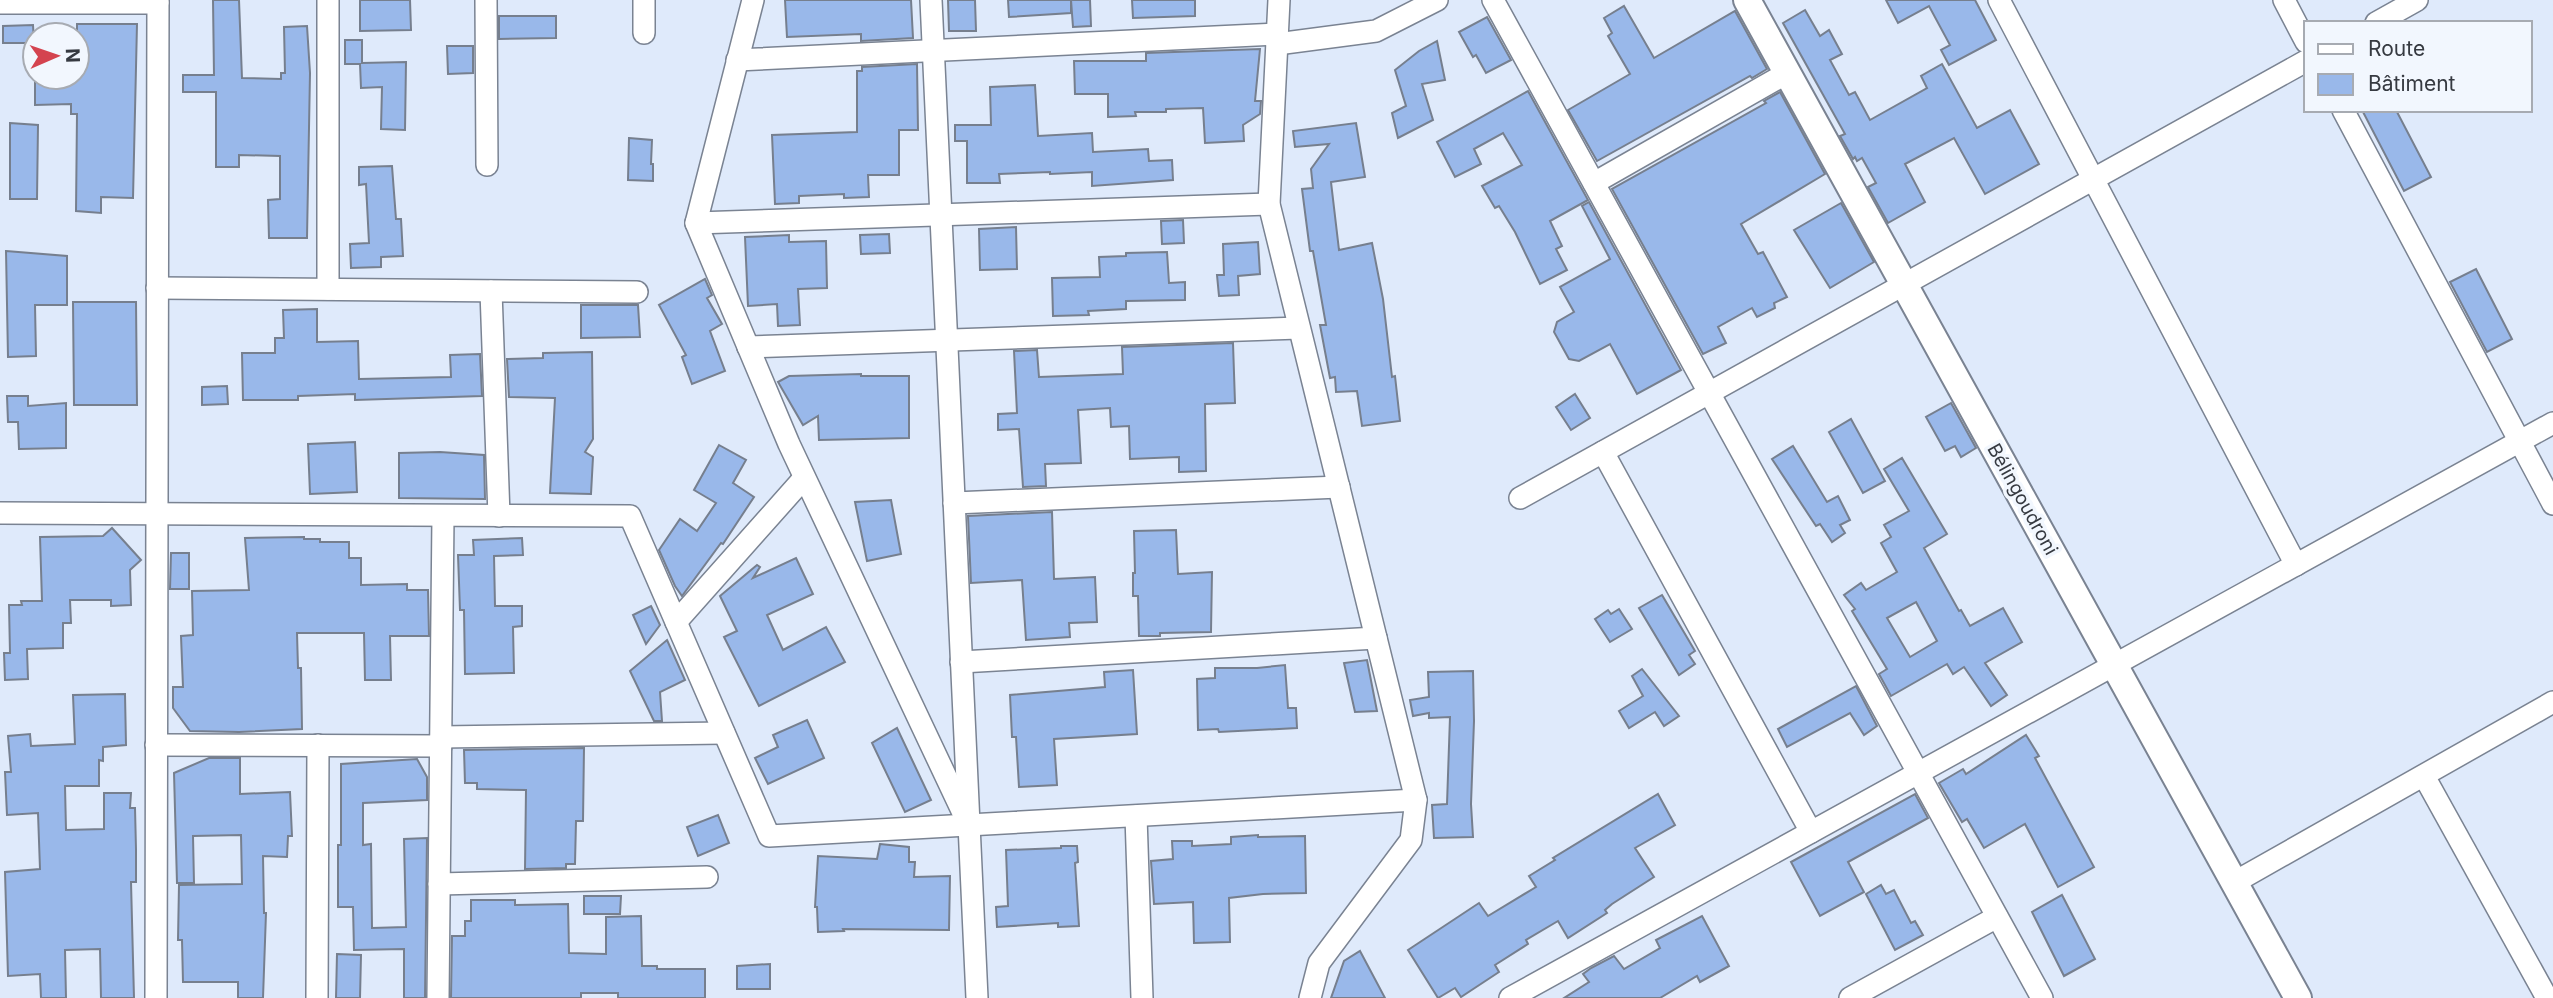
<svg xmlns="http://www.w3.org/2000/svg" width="2553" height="998" font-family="Inter,sans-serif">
<rect width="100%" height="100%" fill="#dfeafb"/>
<g fill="#99b8ea" stroke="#767f8e" stroke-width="2" fill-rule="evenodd">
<path d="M213 0H239L242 78 281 79V73H285L284 27 307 26 310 73 307 238H269L268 200 280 199V156L239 155V167H216V92H183V75H214Z"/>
<path d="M360 0H410L411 30 360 31Z"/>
<path d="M785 0H911L913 38 861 41V34L787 37Z"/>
<path d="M948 0H975L976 31H949Z"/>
<path d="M1008 0H1071V13L1009 17Z"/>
<path d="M1071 0H1090L1091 26 1073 27Z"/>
<path d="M1132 0H1195V16L1133 18Z"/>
<path d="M1886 0H1975L1996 40 1949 65 1941 50 1950 45 1929 6 1898 23Z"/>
<path d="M1624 6 1654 58 1735 11 1767 69 1752 78 1750 76 1597 161 1568 110 1630 74 1608 36 1612 33 1604 18Z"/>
<path d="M1805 10 1820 36 1829 30 1842 54 1830 60 1849 95 1855 92 1870 120 1927 88 1921 76 1942 64 1977 128 2010 110 2039 164 1985 194 1954 138 1905 164 1925 202 1888 223 1868 187 1876 183 1862 158 1857 161 1855 157 1853 159 1840 136 1845 134 1783 23Z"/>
<path d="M499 16H556V38L499 39Z"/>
<path d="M1487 17 1511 60 1486 73 1476 55 1473 57 1459 32Z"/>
<path d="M77 24H137L133 198 101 197V213L76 211 77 114H71V104L35 105V77H77Z"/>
<path d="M33 25 34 43H3V26Z"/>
<path d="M345 40H362V63L406 62 405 130 381 129 382 87 361 88 360 64H345Z"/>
<path d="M1437 41 1445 80 1422 84 1433 120 1398 138 1392 113 1406 106 1395 70 1419 51Z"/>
<path d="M447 46H473V73L448 74Z"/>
<path d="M1260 49 1255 101H1261L1260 114 1243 125 1244 141 1205 143 1203 108 1166 109V112H1135L1136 116 1108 117V94H1075L1074 61H1146V53Z"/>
<path d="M917 64 918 130H899V175H868L869 197 844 198V194L799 196V203L775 204 772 135 857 132V71H862V67Z"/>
<path d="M1035 85 1038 136 1092 133 1093 152 1148 149 1149 161 1172 160 1173 180 1092 186V172L1050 174V172L999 174 1000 183H967V141H955V125H991L990 87Z"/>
<path d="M1528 91 1588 200 1550 221 1562 246 1556 249 1567 270 1540 284 1515 232 1499 206 1495 208 1482 186 1522 165 1503 133 1474 149 1481 164 1455 177 1437 142Z"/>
<path d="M1780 92 1825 174 1741 224 1758 254 1763 252 1787 297 1774 303 1775 308 1757 317 1752 308 1718 327 1726 343 1703 354 1612 189 1766 103 1764 101Z"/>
<path d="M2362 110H2396L2431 177 2404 191Z"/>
<path d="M10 123 38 125 37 199H10Z"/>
<path d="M1356 123 1365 177 1331 182 1339 250 1372 243 1383 299 1392 377 1395 376 1400 421 1362 426 1357 391 1336 392 1335 377 1330 378 1320 325H1326L1313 251H1310L1302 189 1313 188 1311 169 1329 144 1295 147 1293 131Z"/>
<path d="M629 138 652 140 651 164H653V181L628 180Z"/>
<path d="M392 166 396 219H401L403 256 381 257V267L351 268 350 244 369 243 366 184 359 185V167Z"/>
<path d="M1589 202 1681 370 1637 394 1610 344 1579 361 1569 359 1554 332 1557 322 1574 312 1560 287 1610 259 1582 206Z"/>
<path d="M1841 203 1874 262 1830 288 1794 230Z"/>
<path d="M1183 220 1184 243 1162 244 1161 221Z"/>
<path d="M1016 227 1017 269 980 270 979 229Z"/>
<path d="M889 234 890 253 861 254 860 235Z"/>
<path d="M789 235V242L826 241 827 288 798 289 800 325 778 326 777 304 748 306 745 237Z"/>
<path d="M1258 242 1260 274 1238 276 1239 295 1219 296 1217 275H1224L1223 244Z"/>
<path d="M6 251 67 256V305H35L36 356 8 357Z"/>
<path d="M1167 252 1169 283 1185 282V300L1126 301V309L1088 311 1089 315 1053 316 1052 278 1100 277 1099 257 1126 256V253Z"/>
<path d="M2476 269 2512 339 2487 352 2450 282Z"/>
<path d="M705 279 712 295 707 298 722 324 710 331 725 371 692 384 682 357 686 355 659 305Z"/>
<path d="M73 302H136L137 405H74Z"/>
<path d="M581 305H638L640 337 581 338Z"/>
<path d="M317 309V342L358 341 359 379 451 377 450 355 480 354 482 396 355 400V394L298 396V400H243L242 353H275V338H284L283 310Z"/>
<path d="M1233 343 1235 403 1205 404 1206 471 1179 472V457L1130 459 1129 426 1111 427 1110 408 1078 410 1081 463 1045 464 1046 486 1023 487 1019 429 998 430V414L1017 413 1014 351 1037 350 1039 377 1123 374 1122 347Z"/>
<path d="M592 352 593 439 585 452 593 457 591 494 550 493 555 398 509 397 507 359 543 358V353Z"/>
<path d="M861 374V376H909V438L819 440 818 416 803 425 778 382 789 376Z"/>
<path d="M227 386 228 404 202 405V387Z"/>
<path d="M1575 394 1590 418 1571 430 1556 407Z"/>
<path d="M7 396H28V406L66 403V448L19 449 18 422H8Z"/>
<path d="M1951 403 1976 448 1961 457 1955 446 1945 451 1926 417Z"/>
<path d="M1851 419 1885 481 1863 493 1829 432Z"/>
<path d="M355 442 357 492 310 494 308 444Z"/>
<path d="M719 445 746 460 733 483 754 497 723 544 721 543 682 596 675 586 659 550 680 519 697 531 716 503 694 490Z"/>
<path d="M1793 446 1827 502 1838 496 1850 520 1840 525 1845 533 1832 542 1820 524 1816 526 1772 459Z"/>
<path d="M440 452 484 455 485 499 399 498V453Z"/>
<path d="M1902 458 1947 534 1924 548 1959 611 1961 610 1970 626 2003 608 2022 642 1985 663 2007 695 1991 706 1964 667 1953 674 1947 664 1891 696 1879 674 1887 669 1852 611 1855 609 1844 595 1861 583 1866 590 1897 572 1881 543 1891 537 1884 525 1909 511 1884 469ZM1916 602 1937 641 1910 657 1887 618Z"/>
<path d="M891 500 901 554 867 561 855 502Z"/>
<path d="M1052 512 1054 579 1095 577 1097 622 1069 623 1070 637 1026 640 1022 580 971 583 968 516Z"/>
<path d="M112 528 141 560 130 570 131 605 111 606V600H70L71 623H63V648L27 649 28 679 5 680 4 653H10L9 605H22L21 601H42L40 537 103 536Z"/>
<path d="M1176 530 1178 574 1212 572 1211 632 1160 633V636H1139L1138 596H1133V573H1135L1134 531Z"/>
<path d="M304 537V539H320V542H349V558H361V585L407 584V590H428L429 636H390L391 680H365L364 633H297L298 668H301L302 729 239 732 190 731 173 708V687H183L181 636 193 635 192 591 249 590 245 538Z"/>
<path d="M522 538 523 555 494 556 495 606H522V626L513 627 514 673 465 674 464 610H460L458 555H474L473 540Z"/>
<path d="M171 553H189V589H170Z"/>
<path d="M796 558 813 594 767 615 783 650 826 627 845 662 759 706 724 637 737 631 720 596 757 565 760 567 753 578Z"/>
<path d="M1662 595 1695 651 1689 655 1695 664 1679 675 1639 608Z"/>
<path d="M651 606 660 625 646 644 633 615Z"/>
<path d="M1619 609 1632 629 1610 642 1595 619 1608 610 1611 614Z"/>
<path d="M667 640 685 680 660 692 662 721H654L630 671Z"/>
<path d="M1367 660 1377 711 1355 712 1344 663Z"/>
<path d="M1285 665 1288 708H1296L1297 728 1219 732 1218 729 1198 730 1197 679 1215 678V668H1257Z"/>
<path d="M1642 669 1679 716 1664 726 1655 712 1629 728 1619 711 1643 696 1632 676Z"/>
<path d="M1133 670 1137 734 1054 739 1057 785 1019 787 1016 737H1012L1010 695 1105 687 1104 672Z"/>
<path d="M1473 671 1474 721 1471 804 1473 837 1434 838 1432 805 1447 804 1450 717 1429 718V713L1413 716 1410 700 1429 697 1428 672Z"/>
<path d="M1856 686 1877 726 1864 735 1850 713 1787 747 1778 729Z"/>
<path d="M125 694 126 745 103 747V761L99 760V786H65L66 830 104 829V793H131L130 808H135L136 849V882H131L134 998H101L100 949 65 950 66 998H41L40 974 8 976 5 872 40 869 38 813 7 815 5 772H11L8 736 30 734 31 746 75 744 73 695Z"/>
<path d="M807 720 824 758 768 784 755 758 778 747 773 735Z"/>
<path d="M897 728 931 800 905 812 872 743Z"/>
<path d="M2026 735 2039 756 2035 758 2094 867 2058 887 2025 824 1984 848 1967 819 1962 822 1939 783 1963 769 1966 774Z"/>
<path d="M584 748 583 821H576L575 864H566V868L525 869 526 790 477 789V783H465L464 750Z"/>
<path d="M209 758H240V794L290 792 292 836H288L287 857 263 856 264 913H266L263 998H238V982H183L182 940H178L179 885 242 884 241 835 193 836 194 883H177L174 773Z"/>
<path d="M417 759 427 777V800L363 803V845L371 844 372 928 406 927 404 839 427 838 425 998H404V949L354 950 353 907H338V845H341V764Z"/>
<path d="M1658 794 1675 825 1635 848 1654 877 1612 904 1605 910 1607 913 1568 938 1558 921 1526 940 1528 944 1495 965 1499 972 1461 997 1455 988 1438 998 1408 950 1479 903 1488 916 1536 887 1529 876 1555 860 1553 858Z"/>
<path d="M1915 794 1928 818 1848 862 1864 892 1820 916 1791 862Z"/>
<path d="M718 815 729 843 698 856 687 827Z"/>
<path d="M1258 835V837L1305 836 1306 893 1263 894 1229 898 1230 942 1194 943 1193 902 1154 904 1151 861 1173 859 1172 841H1192V846L1231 844V837Z"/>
<path d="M880 844 909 847V862H915L914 877 950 876 949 930 843 929 844 931 818 932 817 907H815L818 856 877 859Z"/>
<path d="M1061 846H1077L1078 862 1075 863 1079 926 1058 927V923L997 927 996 907 1008 906 1006 850 1061 848Z"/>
<path d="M1881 885 1886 894 1894 890 1911 923 1915 921 1923 935 1895 950 1866 894Z"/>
<path d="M2062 895 2095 959 2064 976 2032 912Z"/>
<path d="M584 896H621L620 914H584Z"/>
<path d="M471 900H515V905L568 904 569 953 606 954V917L641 916 642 966H657V969H705V998H618V993H581V998H451L452 936H465V921H471Z"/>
<path d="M1702 916 1729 966 1700 982 1697 976 1660 998H1564L1589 982 1583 974 1591 968 1614 956 1624 969 1660 948 1656 940Z"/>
<path d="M1360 951 1385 998H1331L1344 961Z"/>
<path d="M337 954 361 955 360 998H336Z"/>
<path d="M770 964V989H737V966Z"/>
</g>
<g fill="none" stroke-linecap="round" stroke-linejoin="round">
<defs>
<g id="minor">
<path d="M328 0V289"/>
<path d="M486 0 487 165"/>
<path d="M753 0 696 223 789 444 965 817"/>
<path d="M931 0 977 998"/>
<path d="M1279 0 1269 204 1416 800 1411 840 1319 963 1310 998"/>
<path d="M1493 0 2042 998"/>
<path d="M1999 0 2296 565"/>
<path d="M2284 0 2306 42"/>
<path d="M0 3H158"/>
<path d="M2376 23 2417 0"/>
<path d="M644 33V0"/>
<path d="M1277 44 1376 31 1437 0"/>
<path d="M737 60 1277 34"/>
<path d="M2343 110 2553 504"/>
<path d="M1594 183 1787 73"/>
<path d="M696 223 1269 204"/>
<path d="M157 288 637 292"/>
<path d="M491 291 499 516"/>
<path d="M748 347 1299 328"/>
<path d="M1603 452 1811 832"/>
<path d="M1520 498 2306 61"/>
<path d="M954 503 1339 487"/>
<path d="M0 513 630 516 769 836 1416 800"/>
<path d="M676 622 804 478"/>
<path d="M961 662 1376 638"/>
<path d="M441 737 724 733"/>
<path d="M156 745 441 746"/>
<path d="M2424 776 2547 998"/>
<path d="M1136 816 1142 998"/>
<path d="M2235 882 2553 702"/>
<path d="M439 884 707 877"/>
<path d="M156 998 158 0"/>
<path d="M317 998 318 745"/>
<path d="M438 998 443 516"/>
<path d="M1510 998 2553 423"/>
<path d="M1850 998 1997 917"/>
</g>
<path id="tertiary" d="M1747 0 2298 998"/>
</defs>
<use href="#minor" stroke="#7a8392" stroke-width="24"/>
<use href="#tertiary" stroke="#7a8392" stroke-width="30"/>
<use href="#minor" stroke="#fff" stroke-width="21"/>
<use href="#tertiary" stroke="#fff" stroke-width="26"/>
</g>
<g text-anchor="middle" stroke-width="7" stroke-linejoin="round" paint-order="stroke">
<g font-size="19" fill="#363a41" stroke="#f2f7fe">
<text transform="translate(2023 499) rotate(61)" y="7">Bélingoudroni</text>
</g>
</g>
<rect x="2304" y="21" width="228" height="91" fill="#f2f7fe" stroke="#a7abb2" stroke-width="2"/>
<rect x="2318" y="44" width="35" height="10" fill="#ffffff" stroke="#a7abb2" stroke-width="2"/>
<text x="2368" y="56" font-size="21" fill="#363a41">Route</text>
<rect x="2318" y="74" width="35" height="21" fill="#99b8ea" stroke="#a7abb2" stroke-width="2"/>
<text x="2368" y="91" font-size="21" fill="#363a41">Bâtiment</text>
<g transform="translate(56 56) rotate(88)"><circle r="33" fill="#f2f7fe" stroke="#a7abb2" stroke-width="2"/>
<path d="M0-5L12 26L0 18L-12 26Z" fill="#d4434f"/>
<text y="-10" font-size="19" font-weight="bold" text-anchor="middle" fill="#363a41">N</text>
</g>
</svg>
